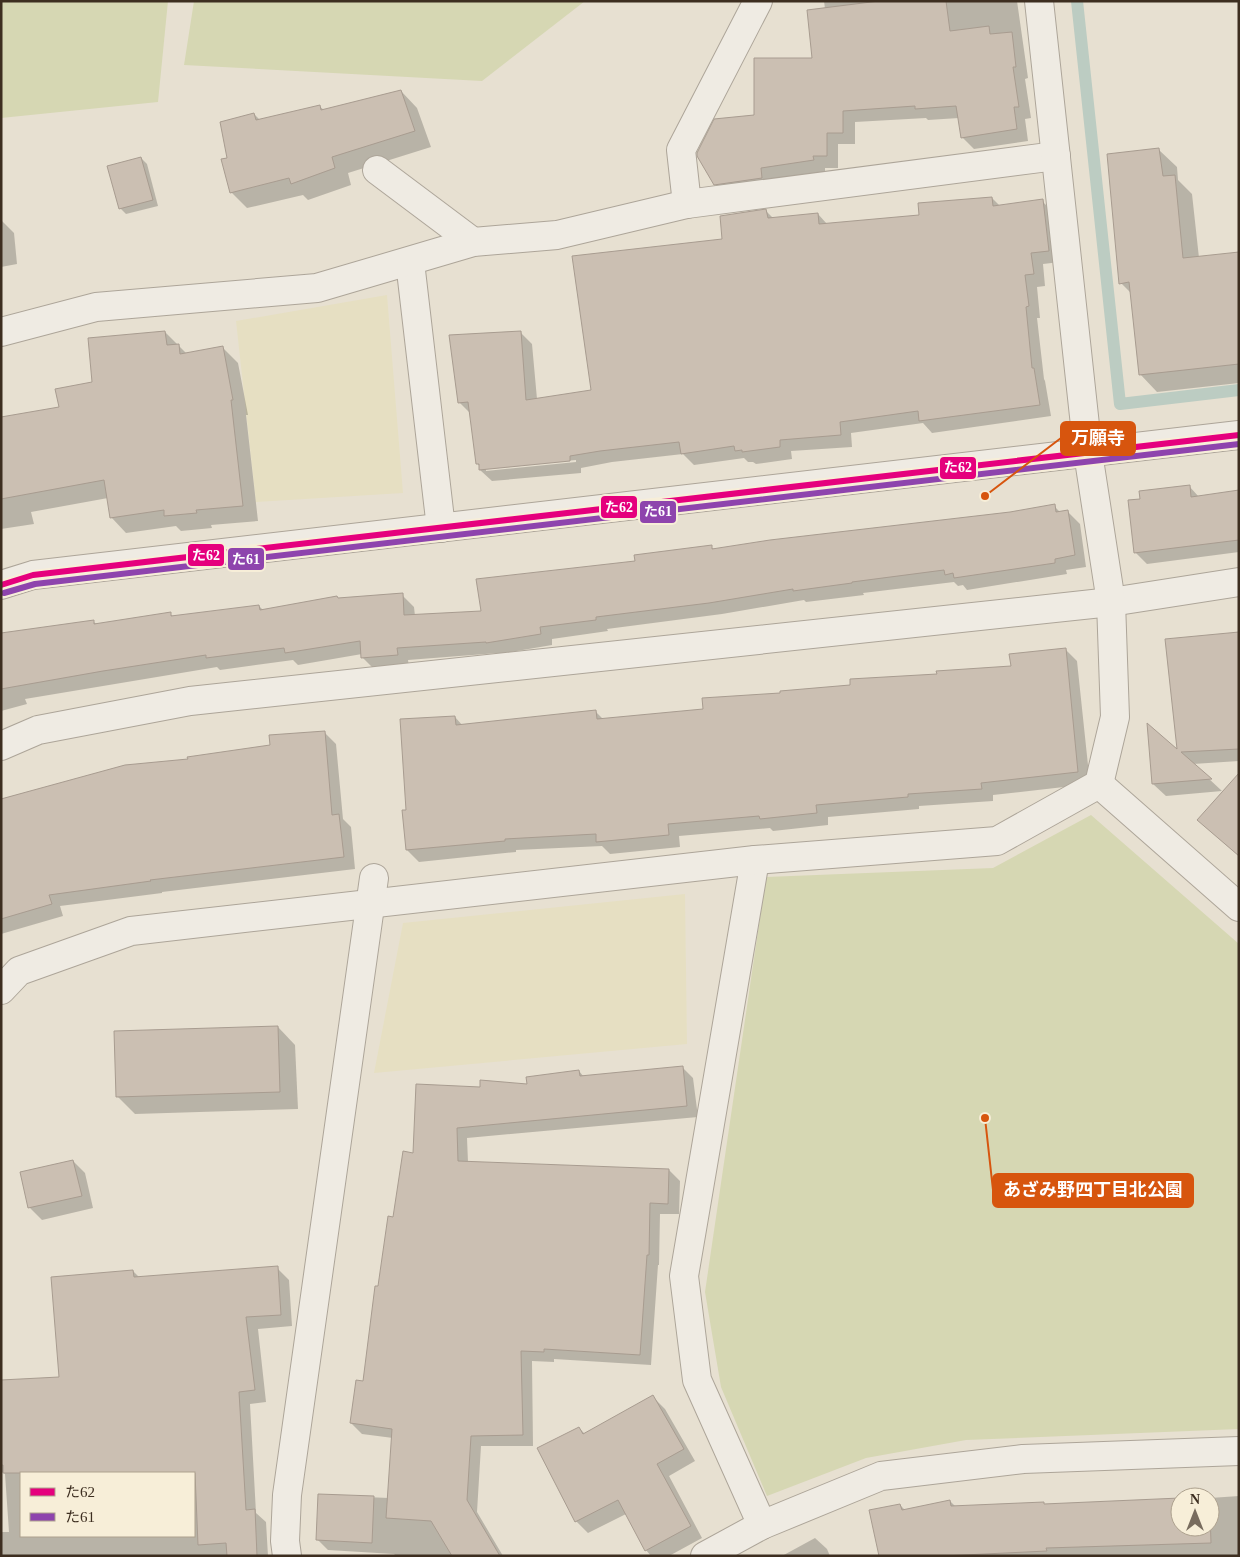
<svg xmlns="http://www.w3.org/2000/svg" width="1240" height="1557" font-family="'Times New Roman','Noto Sans JP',serif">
<rect width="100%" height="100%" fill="#e7e0d1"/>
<g fill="#e6dfc2">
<path d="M387 295 403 493 256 502 236 321Z"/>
<path d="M685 894 687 1044 374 1073 403 923Z"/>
</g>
<g fill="#d6d7b3">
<path d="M1 1H168L158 102 1 118Z"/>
<path d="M194 1H585L482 81 184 65Z"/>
<path d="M1091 815 1239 944V1429L966 1440 866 1458 767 1496 721 1387 705 1292 766 877 993 868Z"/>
</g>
<g fill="#0003" fill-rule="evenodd">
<path d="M824 1H1017L1028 78 1025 79 1031 118 1025 119 1028 141 974 149 962 137 959 118 928 120 926 118 855 122V144H838V168H825V172L772 180 727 196 715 184 755 116 814 59 825 9Z"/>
<path d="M401 91 417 108 431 147 348 173 351 185 308 200 303 195 247 208 231 192 228 159 254 114 260 120 319 106 324 110Z"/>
<path d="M1159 150 1177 167 1178 180 1192 194 1199 258 1239 253V383L1157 392 1140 374 1132 294 1121 283Z"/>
<path d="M141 158 147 164 158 206 126 214 121 209 109 167Z"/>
<path d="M992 198 1000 206 1042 201 1054 213 1060 262 1043 264 1045 286 1037 287 1040 318H1037L1044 379 1045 381 1051 416 932 433 923 423 851 433 852 447 791 451 792 459 756 464 753 462H748L744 458 694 465 683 454 612 462 581 468V473L492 481 480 470V467L477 463 471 414 459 402 520 332 532 344 537 399 592 391 724 240 766 211 774 219 818 214 827 224 920 216ZM576 460V462L486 471V468Z"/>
<path d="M1 220 14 233 17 264 1 267Z"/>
<path d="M165 332 187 354 222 347 238 363 248 415H246L258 521 211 525 212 528 181 531 176 526 126 533 111 517 108 498 31 512 34 524 1 529V435L60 408 93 383Z"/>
<path d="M1189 486 1199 497 1239 491V552L1147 564 1135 552 1141 500Z"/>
<path d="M1054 506 1061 513 1068 512 1080 524 1086 567 1066 570 1067 574 967 590 963 585 958 586 954 582 863 593 864 595 806 602 804 600 722 614 607 629 608 631 552 639V645L499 654 498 653 408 660 409 667 374 669 362 657V654L298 665 293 660 220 670 217 667 25 699 27 704 1 711V635L93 621 97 625 170 614 174 617 259 606 263 610 339 599 402 595 414 607 415 616 483 612 636 562 711 547 715 550 1010 513Z"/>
<path d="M1239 633V761L1193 764 1222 791 1166 796 1153 784 1148 726 1179 752Z"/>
<path d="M1065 649 1077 661 1090 784 993 795V801L919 806V809L828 817V825L773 831 770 828 679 836 680 847 610 854 602 846 516 850V852L419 862 407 850V811L455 717 463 726 595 711 604 720 704 710 781 694 1012 668Z"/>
<path d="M324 732 336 744 343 819 351 827 355 869 162 892V893L60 906 63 916 1 934V799L24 793 25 794 189 760 272 746Z"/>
<path d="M1239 804V856L1198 820Z"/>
<path d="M278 1027 295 1045 298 1109 135 1114 117 1096Z"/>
<path d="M682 1067 693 1078 698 1117 467 1138 468 1162 669 1170 680 1181 679 1214H660L659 1265H658L651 1365 554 1359V1362L532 1361 533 1446H481L477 1512 503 1556H396L394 1554 328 1550 317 1539 319 1495 389 1498 393 1438 362 1434 351 1423 364 1383 379 1288 394 1218 414 1154 481 1088 528 1086 579 1071 584 1077Z"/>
<path d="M73 1161 85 1173 93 1208 42 1220 30 1208Z"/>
<path d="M277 1268 289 1280 292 1326 258 1329 266 1402 250 1404 256 1513 266 1522 268 1556H1V1532H9L5 1474 1 1471V1432L61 1378 133 1271 140 1278ZM21 1473H194V1536H21Z"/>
<path d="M653 1397 665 1409 695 1461 669 1476 702 1538 669 1556H651L646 1550 626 1514 588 1533 576 1521 579 1428 586 1435Z"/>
<path d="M1239 1496V1556H881L900 1505 905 1510 950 1501 956 1507 1156 1502 1180 1499V1527H1210V1498Z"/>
<path d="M815 1538 827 1549 830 1556H782Z"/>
</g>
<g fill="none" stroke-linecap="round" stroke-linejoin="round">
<path stroke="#bcccc2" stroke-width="12" d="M1077 1 1120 404 1239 390"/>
</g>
<g fill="#cbbfb2" stroke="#a89c90">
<path d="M879 1H946L950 31 989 26 990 34 1012 32 1016 67H1013L1019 107H1014L1017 129 961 138 956 106 915 109V106L843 111V133H827V156H813L814 160 761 168 762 178 714 185 697 156V153L714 119 754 115V58H812L807 10Z"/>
<path d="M401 90 415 131 332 157 335 168 291 184 289 178 230 193 221 159 227 158 220 122 254 113 256 120 320 105 321 110Z"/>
<path d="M1159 148 1163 176 1175 175 1183 258 1239 252V364L1139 375 1129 282 1119 284 1107 154Z"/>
<path d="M141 157 153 200 119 209 107 166Z"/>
<path d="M992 197 993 206 1043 199 1049 251 1031 253 1034 274 1025 275 1029 306 1026 307 1032 368H1034L1040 405 919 421 918 411 840 422 841 435 780 440V447L742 452V450L735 451 734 446 681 454 679 442 600 451 570 456V461L479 470V464H476L468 402 458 403 449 335 521 331 526 400 591 390 572 256 722 239 720 216 766 209 768 218 818 213 819 224 919 215 918 203Z"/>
<path d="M165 331 167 345 179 344 180 354 223 346 233 400H231L243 506 196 510 197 513 164 516V510L110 518 104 480 1 499V417L59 407 55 389 92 382 88 338Z"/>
<path d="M1190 485 1191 497 1239 490V540L1134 553 1128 500 1140 499 1139 491Z"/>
<path d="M1055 504 1056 512 1068 510 1075 555 1055 559V563L954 578 953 573 945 575 944 570 852 582V583L793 591V589L709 603 596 617V620L540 627 541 634 486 643V642L397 648 398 655 361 658 360 641 285 653 284 648 206 658V655L103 671 1 689V633L94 620V624L171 612V616L259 605 260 610 337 596 338 598 403 593 404 615 481 611 476 579 635 561 634 555 712 545V549L770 540 1010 512Z"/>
<path d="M1239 632V749L1181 752 1212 779 1152 784 1147 723 1177 749 1165 639Z"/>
<path d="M1066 648 1078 772 981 783 982 789 908 794V797L816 805 817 813 760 819 759 816 668 824 669 835 596 842V834L505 839V841L406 850 402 810H406L400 719 455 716 456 725 596 710 597 719 703 709 702 698 780 693V691L850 685V679L937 674 936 671 1011 666 1009 654Z"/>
<path d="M325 731 332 815 339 814 344 857 150 880 151 881 49 895 52 904 1 919V799L125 765 188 759 187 757 270 745 269 735Z"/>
<path d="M1239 773V856L1197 820Z"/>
<path d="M278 1026 280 1092 116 1097 114 1031Z"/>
<path d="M683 1066 687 1106 457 1128 458 1161 669 1169 668 1204 650 1203 649 1255H647L640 1355 544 1349V1352L521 1351 523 1435 471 1436 467 1500 500 1556H452L431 1521 386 1518 392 1429 350 1423 356 1380 363 1381 375 1286H378L388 1216 393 1217 403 1151 413 1153 416 1084 480 1087V1080L527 1084 526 1077 579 1070 580 1076Z"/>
<path d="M73 1160 82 1196 28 1208 20 1172Z"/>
<path d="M278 1266 281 1315 246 1317 255 1390 239 1392 246 1510 255 1509 257 1556H227L226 1543 198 1545 195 1473H3V1465H1V1380L59 1377 51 1277 133 1270 134 1277Z"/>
<path d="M653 1395 684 1449 657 1464 691 1526 645 1551 618 1500 575 1522 537 1448 579 1427 583 1434Z"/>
<path d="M318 1494 374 1496 372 1543 316 1540Z"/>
<path d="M1180 1498V1527H1210V1513L1211 1543 1046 1548 1047 1551 943 1556H879L869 1510 900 1504 902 1510 950 1500 951 1506 1044 1502V1504Z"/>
</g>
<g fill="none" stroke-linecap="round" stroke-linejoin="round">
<defs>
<g id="minor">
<path d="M377 170 473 242"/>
<path d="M687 204 681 150 758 1"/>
<path d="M410 262 441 528"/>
<path d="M1 332 96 307 317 288 473 242 557 235 687 204 1056 156"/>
<path d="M1 585 33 575 1239 435"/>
<path d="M1 746 38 730 190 701 1111 602 1239 582"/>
<path d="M1099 784 1239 907"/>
<path d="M755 860 684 1276 697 1380 762 1525"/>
<path d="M1 990 19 971 131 931 755 860 997 841 1099 784 1115 717 1111 602 1088 453 1039 1"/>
<path d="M287 1556 285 1541 287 1495 374 878"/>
<path d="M705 1556 762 1525 881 1476 1023 1459 1239 1451"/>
</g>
</defs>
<use href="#minor" stroke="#ada599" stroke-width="30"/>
<use href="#minor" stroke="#efebe3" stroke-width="28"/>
<defs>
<path id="bus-1" d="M1 585 33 575 1239 435"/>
<path id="bus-2" d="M4 593 35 584 1239 444"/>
</defs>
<use href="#bus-1" stroke="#f7eed8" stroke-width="10"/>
<use href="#bus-2" stroke="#f7eed8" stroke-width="10"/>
<use href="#bus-1" stroke="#e5007d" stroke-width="6"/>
<use href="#bus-2" stroke="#8e44ad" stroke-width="6"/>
</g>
<path fill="none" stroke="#d7550e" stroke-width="2" d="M985 496L1061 438M985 1118L993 1190"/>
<g fill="#d7550e" stroke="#f7eed8" stroke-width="2">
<circle cx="985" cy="496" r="5"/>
<circle cx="985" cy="1118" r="5"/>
</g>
<g fill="#d7550e" stroke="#d7550e" stroke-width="2">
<rect x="1061" y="422" width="74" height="33" rx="5"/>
<rect x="993" y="1174" width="200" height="33" rx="5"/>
</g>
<g font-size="18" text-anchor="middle" font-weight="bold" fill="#fff">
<text x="1098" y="444">万願寺</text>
<text x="1093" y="1196">あざみ野四丁目北公園</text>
</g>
<g stroke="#f7eed8" stroke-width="2">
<rect x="939" y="456" width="38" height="24" rx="5" fill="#e5007d"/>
<rect x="600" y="495" width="38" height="24" rx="5" fill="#e5007d"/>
<rect x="639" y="500" width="38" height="24" rx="5" fill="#8e44ad"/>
<rect x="187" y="543" width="38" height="24" rx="5" fill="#e5007d"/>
<rect x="227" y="547" width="38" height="24" rx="5" fill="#8e44ad"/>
</g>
<g font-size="14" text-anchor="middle" font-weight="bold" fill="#fff">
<text x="958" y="472">た62</text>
<text x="619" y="512">た62</text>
<text x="658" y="516">た61</text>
<text x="206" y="560">た62</text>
<text x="246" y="564">た61</text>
</g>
<rect width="1240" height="1557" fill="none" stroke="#3d2e20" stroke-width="5"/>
<rect x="20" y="1472" width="175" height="65" fill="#f7eed8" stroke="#ada18e"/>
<rect x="30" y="1488" width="25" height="8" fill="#e5007d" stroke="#ada18e"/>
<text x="65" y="1497" font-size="15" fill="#3d2e20">た62</text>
<rect x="30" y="1513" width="25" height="8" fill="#8e44ad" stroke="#ada18e"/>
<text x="65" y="1522" font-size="15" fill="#3d2e20">た61</text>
<g transform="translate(1195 1512)"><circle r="24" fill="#f7eed8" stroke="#ada18e"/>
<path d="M0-4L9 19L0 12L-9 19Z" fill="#786c5e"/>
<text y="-8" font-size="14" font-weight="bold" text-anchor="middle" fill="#3d2e20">N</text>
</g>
</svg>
